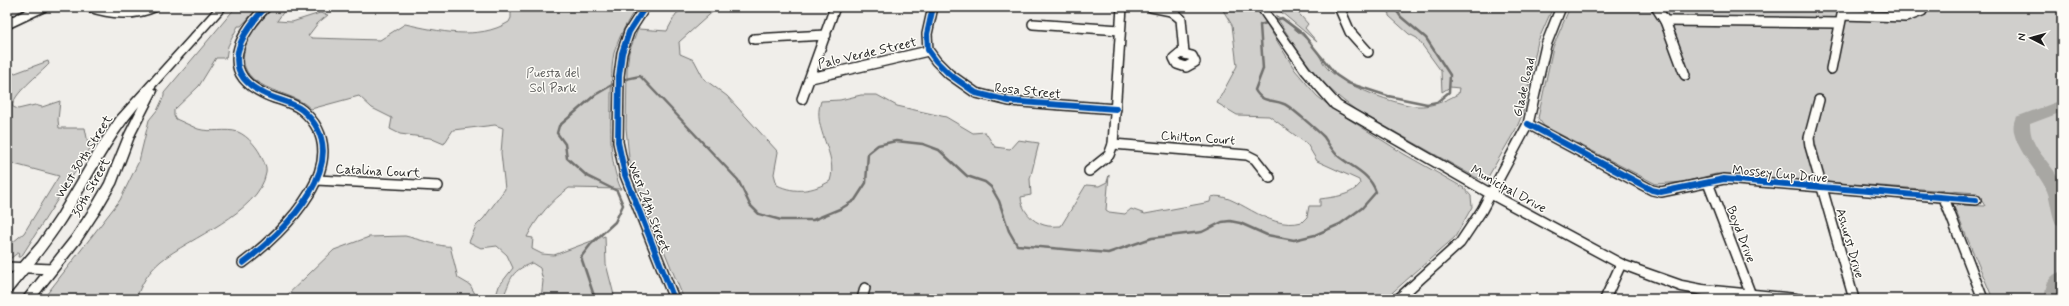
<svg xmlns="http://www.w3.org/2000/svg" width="2069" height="306" font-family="Mynerve,sans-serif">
<rect width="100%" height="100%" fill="#f0eeea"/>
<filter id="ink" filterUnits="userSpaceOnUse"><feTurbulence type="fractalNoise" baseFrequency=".025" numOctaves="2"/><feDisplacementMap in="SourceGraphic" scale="8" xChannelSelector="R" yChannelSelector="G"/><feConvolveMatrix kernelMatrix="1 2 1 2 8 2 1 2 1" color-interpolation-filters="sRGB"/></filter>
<g filter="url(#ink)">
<g fill="#d0cfcc" stroke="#767674">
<path d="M236 7H259L241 26H238L228 46 226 58H216L199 86 174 110V116L176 119C183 122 191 126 198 129 211 133 226 128 238 132 248 136 259 149 262 158 264 162 267 168 266 173 259 213 189 238 161 261 149 271 141 284 136 299H43L120 200 139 161 149 120 158 109 164 96V93Z"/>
<path d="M273 7H287L277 21 292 22 320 13 328 15 318 23 308 36 312 38 380 40 405 24C438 31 478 41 509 22L511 18V7H637C627 21 619 37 614 53 611 67 612 82 611 96 611 128 608 159 621 189L569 188C551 201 537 217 527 237L533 238 532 249 542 254 554 255 605 236 606 264 615 299H541L543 281 540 268 532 263C508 272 512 280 502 299H495L499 286 513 268 507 255 497 246 481 248 469 242 476 226 484 218 505 189 501 153 503 128 495 125 453 130 444 144 430 138 400 134 390 129 392 118 372 108 359 96 311 109C297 95 276 94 259 83 226 63 253 25 273 7Z"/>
<path d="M685 7H718L679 42 680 54 694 60 704 79 727 96 778 152 774 174 777 185C795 194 814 191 830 181 839 154 811 129 821 101L840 100 861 95H877L897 106 946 117 973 133 985 132 995 147 1010 149 1018 140 1039 143 1030 179 1031 195 1021 197C1021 209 1032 222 1044 225 1049 227 1056 226 1061 226L1086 185 1099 186 1107 182 1109 175 1106 210 1109 212 1125 214 1131 209 1145 214 1205 203 1210 202 1211 197C1234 190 1266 232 1302 222L1307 217 1309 206H1320V199C1334 197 1351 196 1360 184L1359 180 1317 161 1307 144 1269 116 1237 115 1217 103 1237 66 1232 25 1221 7H1256L1295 70 1317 96 1336 111 1404 154 1464 188 1471 196 1472 207 1455 237 1385 299H684L642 197 629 158 626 128 627 69 629 52 638 29 667 31 676 14Z"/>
<path d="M1275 7 1294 8 1308 24 1305 28 1317 42Z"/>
<path d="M1388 7H1553L1538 41 1523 113 1516 129 1488 177 1481 179 1475 177 1356 110C1316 82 1301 55 1275 15 1286 21 1305 37 1313 46 1320 54 1322 64 1330 71 1346 86 1396 105 1417 106 1432 107 1445 101 1458 94L1459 88 1450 87 1442 92 1441 71 1417 38 1409 34 1389 16Z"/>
<path d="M1570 7H2062V102L2020 118C2010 141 2036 160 2046 178 2063 209 2062 239 2062 274L2054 282 2051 292 2056 294 2062 281V299H1993L1954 207 1958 205 1985 206 1977 193 1716 174 1684 182 1656 184 1544 126 1538 118 1553 47Z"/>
<path d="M48 61 49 64C41 73 10 96 13 107L18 109 35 105 42 107 60 101 58 120 59 128H85L88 143H98L96 146 91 147 21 257H18L19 252 7 261V247L24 233 59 176 14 164 8 160 7 76Z"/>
<path d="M2062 108V209C2059 195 2055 183 2047 171 2034 153 2025 147 2027 124Z"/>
<path d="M405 236C415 238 444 248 450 246L458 278 470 285 478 299H283L334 250 369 237Z"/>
</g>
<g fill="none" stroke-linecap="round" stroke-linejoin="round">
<g stroke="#706f6d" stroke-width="2.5">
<path d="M621 80 640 76 738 180 750 205 759 214 781 220H813L842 208 855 200 866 183 868 153 878 145 896 141 923 144 939 150 967 176 985 182 991 187 999 201 1009 231 1017 245 1108 253 1152 238 1202 232 1222 222 1230 221 1240 223 1267 235 1294 240 1315 235 1340 224 1362 208 1376 192C1370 173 1351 167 1337 155 1332 150 1328 143 1324 137 1319 132 1290 106 1284 104 1272 99 1262 103 1255 90L1263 69 1260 25 1282 18 1303 34 1336 75 1348 83 1388 96 1427 104 1437 102 1449 92 1450 75 1426 38 1401 17 1394 7"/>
<path d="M595 299 581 257 591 244 615 222 623 205 617 191 587 176 567 158 565 144 557 133 559 126 595 95 617 82"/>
</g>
<g fill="#a8a7a3" fill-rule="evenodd">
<path d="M2062 100V112L2030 124C2030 153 2056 163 2062 188 2065 199 2062 214 2062 226L2056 224C2051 213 2051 201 2047 191 2039 171 2004 139 2016 117Z"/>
<path d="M2062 271 2060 299H2048L2045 294C2046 282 2050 275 2062 271Z"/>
</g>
<defs>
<g id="minor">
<path d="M90 7C110 14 135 16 154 7"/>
<path d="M645 7 629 32 622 53 619 76 618 142 625 175 674 299"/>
<path d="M933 7 927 34 928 50 936 61 949 74 976 93 1009 101 1116 109"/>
<path d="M1151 7 1171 11 1181 19 1184 53"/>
<path d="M1339 7 1350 32 1368 52"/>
<path d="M1656 7 1665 21 1685 75"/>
<path d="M1665 21 1840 23"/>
<path d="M7 24 43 7"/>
<path d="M1033 24 1120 30"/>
<path d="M754 39 826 35"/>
<path d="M1180 53 1192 56 1195 62 1186 67 1177 64 1174 58Z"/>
<path d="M1831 69 1842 15 1906 17 1922 11"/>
<path d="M811 78 928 51"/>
<path d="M802 99 835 7"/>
<path d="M1819 100 1809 138 1810 146 1854 299"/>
<path d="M1528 124 1652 190 1661 192 1724 179 1976 200"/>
<path d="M1113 144 1247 155 1255 159 1270 178"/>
<path d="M1089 171 1109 155 1113 144 1122 7"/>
<path d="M316 180 438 186"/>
<path d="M1708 183 1751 295"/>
<path d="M1944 198 1983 299"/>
<path d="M243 263C283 233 360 159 302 110 291 101 275 100 263 93 218 71 240 34 266 7"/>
<path d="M7 267 52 269"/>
<path d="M862 299 865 288"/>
<path d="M1398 299 1460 243 1482 210 1528 124 1546 45 1561 7"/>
<path d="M1605 299 1621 264"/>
</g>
<g id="major">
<path d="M216 7H227L154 88 157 91 135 134 116 184 99 213 80 242 35 299H22L72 236 91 207 105 183 125 134 139 106C109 141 90 182 65 221 49 246 30 269 11 292L7 293V279L38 243 57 215 100 142 117 117Z"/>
<path d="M1256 7H1266L1309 68 1340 102 1495 191 1625 261 1682 281 1703 285 1796 294 1800 295 1802 299H1744L1703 295 1681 291 1617 267 1487 197 1332 108 1302 73Z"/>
</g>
</defs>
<use href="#minor" stroke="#1c1c1c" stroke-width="12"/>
<use href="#major" stroke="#1c1c1c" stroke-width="3"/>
<use href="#minor" stroke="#fdfcf7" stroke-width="9"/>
<use href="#major" fill="#fdfcf7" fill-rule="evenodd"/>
<defs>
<g id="cycleway">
<path d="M645 7 629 32 622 53 619 76 618 142 625 175 674 299"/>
<path d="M933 7 927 34 928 50 936 61 949 74 976 93 1009 101 1116 109"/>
<path d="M1528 124 1652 190 1661 192 1724 179 1976 200"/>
<path d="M243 263C283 233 360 159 302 110 291 101 275 100 263 93 218 71 240 34 266 7"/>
</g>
</defs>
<use href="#cycleway" stroke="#fdfcf7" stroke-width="8"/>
<use href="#cycleway" stroke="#0057b8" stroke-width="6"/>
</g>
</g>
<g text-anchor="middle" stroke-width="3" stroke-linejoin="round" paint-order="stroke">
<g font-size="13" fill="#1c1c1c" stroke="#fdfcf7">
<text transform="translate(867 52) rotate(-13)" y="5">Palo Verde Street</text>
<text transform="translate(1523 87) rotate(-77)" y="5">Glade Road</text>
<text transform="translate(1028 90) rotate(6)" y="5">Rosa Street</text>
<text transform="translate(1198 137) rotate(4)" y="5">Chilton Court</text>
<text transform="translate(83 156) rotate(-58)" y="5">West 30th Street</text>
<text transform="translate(378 170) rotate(3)" y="5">Catalina Court</text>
<text transform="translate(1780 173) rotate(5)" y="5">Mossey Cup Drive</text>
<text transform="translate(90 187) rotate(-61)" y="5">30th Street</text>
<text transform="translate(1509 188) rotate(29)" y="5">Municipal Drive</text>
<text transform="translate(650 207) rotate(69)" y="5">West 24th Street</text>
<text transform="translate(1742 234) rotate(69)" y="5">Boyd Drive</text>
<text transform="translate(1851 243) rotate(74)" y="5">Ashurst Drive</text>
</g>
<g font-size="13" fill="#5b5b5a" stroke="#fdfcf7">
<text x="553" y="77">Puesta del<tspan x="553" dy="15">Sol Park</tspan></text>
</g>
</g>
<rect width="2069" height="306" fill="none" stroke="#fdfcf7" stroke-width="24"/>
<rect x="12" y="12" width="2045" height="282" fill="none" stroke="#1c1c1c" stroke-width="1.5" filter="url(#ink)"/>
<g transform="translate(2031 38) rotate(276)" stroke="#fdfcf7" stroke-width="3" paint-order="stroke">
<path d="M0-3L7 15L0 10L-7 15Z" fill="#1c1c1c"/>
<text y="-6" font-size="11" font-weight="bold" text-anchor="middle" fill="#1c1c1c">N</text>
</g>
</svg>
